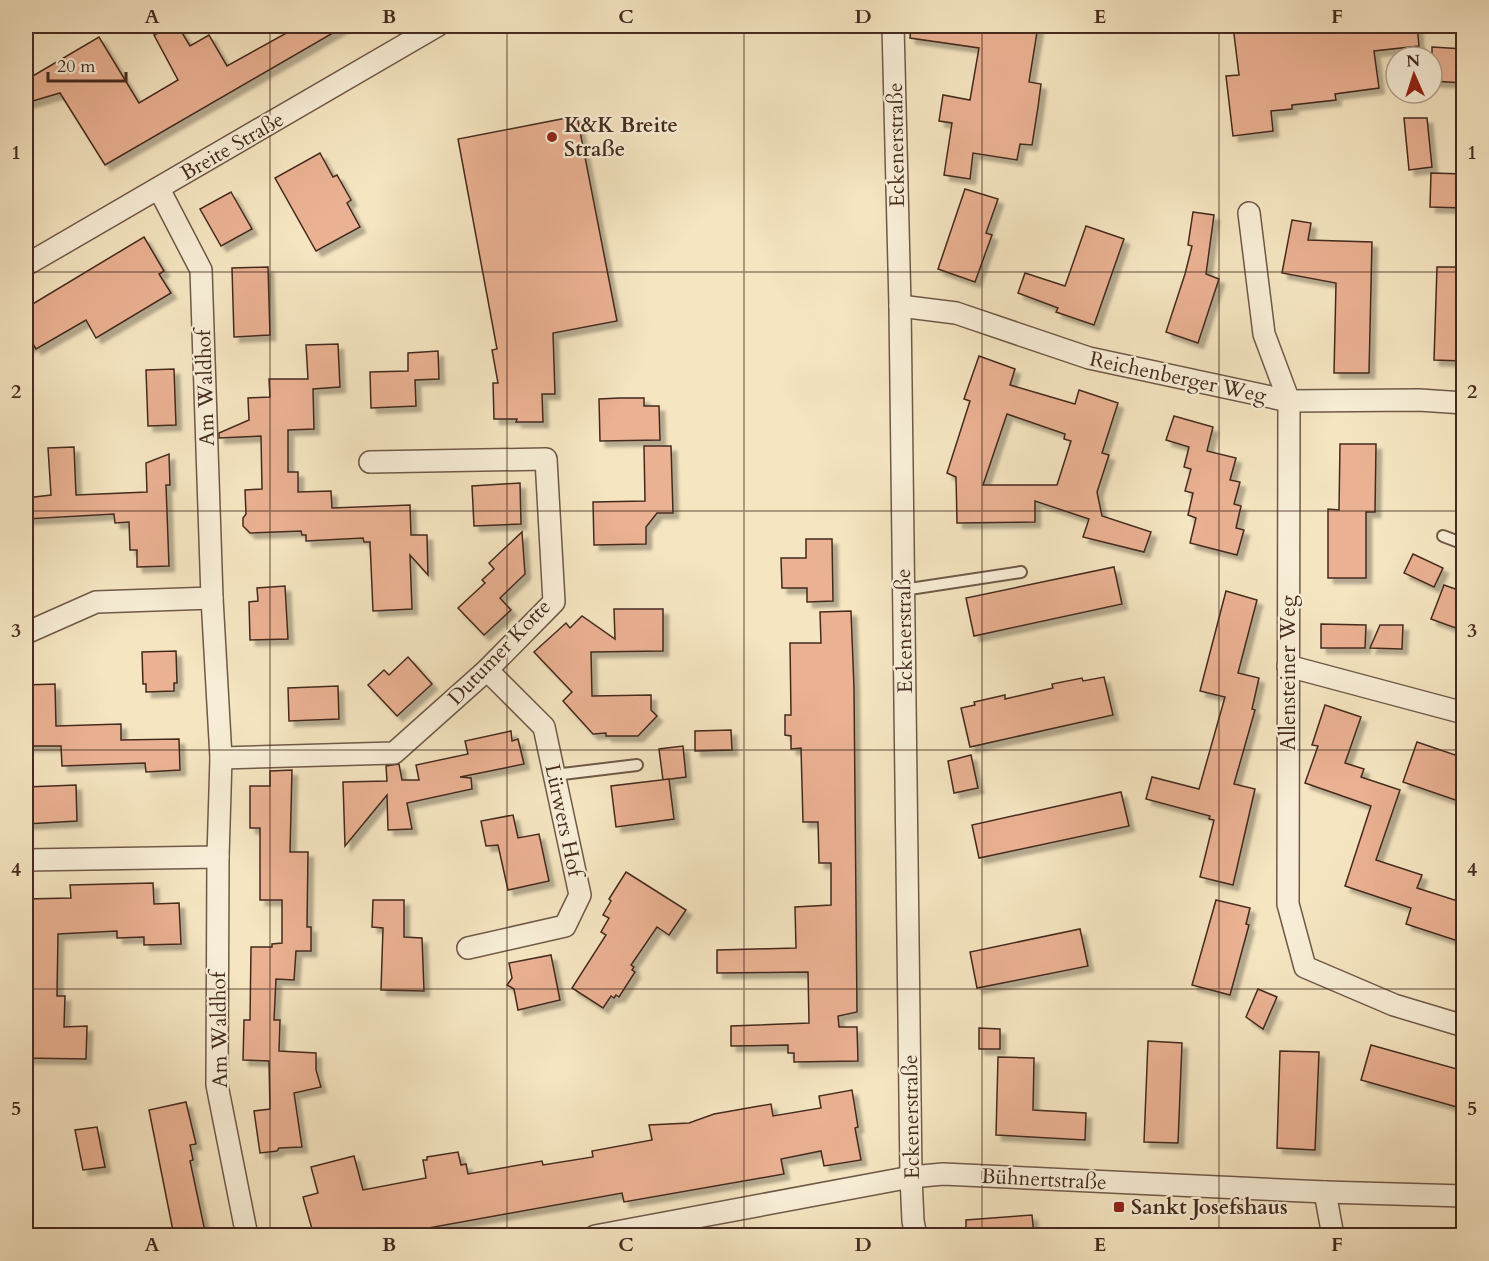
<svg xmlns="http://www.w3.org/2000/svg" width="1489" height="1261" font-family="Cardo,serif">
<defs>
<filter id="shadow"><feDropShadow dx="5.5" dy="5.5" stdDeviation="1.5" flood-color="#0004"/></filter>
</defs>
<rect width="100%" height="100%" fill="#f5e5c1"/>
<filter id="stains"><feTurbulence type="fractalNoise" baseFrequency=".00333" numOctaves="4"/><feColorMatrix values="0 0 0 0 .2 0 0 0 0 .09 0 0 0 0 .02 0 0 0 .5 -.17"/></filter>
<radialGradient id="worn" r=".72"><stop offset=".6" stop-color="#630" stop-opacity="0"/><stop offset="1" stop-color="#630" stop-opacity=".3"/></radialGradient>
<g fill="#eab192" stroke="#442a1f" stroke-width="1.5" fill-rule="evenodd" filter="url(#shadow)">
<path d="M172 26H178L190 46 209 35 227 66 299 26H345L105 165 60 93 26 103V80L99 37 139 103 178 80 154 35Z"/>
<path d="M911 26H1038L1029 82 1041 84 1038 107 1032 145 1020 144 1017 160 973 153 970 179 944 175 952 123 939 121 943 95 970 100 979 48 910 38Z"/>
<path d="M1233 26H1417L1419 46 1374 51 1379 88 1335 94 1336 100 1292 105V109L1271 111 1273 131 1233 136 1226 76 1239 75Z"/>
<path d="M1432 47 1464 49V83L1432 81Z"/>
<path d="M577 116 617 321 553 333 555 394H542L543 422H516L517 419H494L493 383H498L492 350 497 349 458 139Z"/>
<path d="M1404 118H1427L1432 167 1409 170Z"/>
<path d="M320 153 333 177 337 175 351 200 347 203 360 227 316 251 275 178Z"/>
<path d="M1431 173 1464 174V208L1430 207Z"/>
<path d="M965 189 998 199 986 233 992 235 975 282 938 269Z"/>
<path d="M231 192 252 229 221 246 200 209Z"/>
<path d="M1193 212 1214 215 1206 274 1219 279 1198 343 1166 332 1185 274 1192 246 1188 245Z"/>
<path d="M1292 220 1311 223 1308 240 1372 242 1369 373H1334L1336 283 1282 273Z"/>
<path d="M1086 226 1124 239 1094 325 1056 312 1058 308 1018 293 1025 273 1065 286Z"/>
<path d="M144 237 164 271 159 274 171 293 96 338 86 320 36 349 33 344 26 348V308Z"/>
<path d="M268 267 270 335 234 337 232 268Z"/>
<path d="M1437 267H1464V361L1434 360Z"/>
<path d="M338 344 340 387 313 389 314 429 288 430V472H298V492L331 491 332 508 410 505 411 535H427L428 575 410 555 412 609 373 611 370 542H364L363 538 306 541V535H302L301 531 250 533 243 526V518L246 514 245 490 262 489 261 436 219 438V433L249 420 248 398 270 397 269 379H308L306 345Z"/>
<path d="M438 351 439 379 415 380 416 406 371 408 370 372 408 371V353Z"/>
<path d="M979 356 1015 369 1010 385 1075 404 1079 390 1118 403 1102 453 1109 455 1097 492 1102 516 1151 532 1144 552 1083 537 1089 519 1035 501V522L957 523 956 477 947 473 970 401 964 399ZM1007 414 1065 434 1064 439 1071 441 1057 485H983Z"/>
<path d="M174 369 176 425 148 426 146 370Z"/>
<path d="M619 398H644V406H659L660 440 600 441 599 399Z"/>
<path d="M1174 416 1213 427 1207 451 1236 458 1230 480 1240 482 1234 504 1241 506 1236 528 1244 530 1237 555 1190 543 1196 518 1188 515 1193 493 1185 491 1191 469 1184 467 1189 447 1166 440Z"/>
<path d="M1340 444H1376L1375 512H1366V578H1328V509L1339 510Z"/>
<path d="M644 446H671L673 513H657L646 527V544L594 545 593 502 645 501Z"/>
<path d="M74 447 76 495 147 492 146 463 169 454 170 485H166L169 566 137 567V550H130L129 522 115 523 114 514 26 519V498L51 495 48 448Z"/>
<path d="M520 483 521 524 474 526 472 486Z"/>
<path d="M522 532 525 574 500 598 511 610 484 635 458 608 485 583 482 580 494 569 489 563Z"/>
<path d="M806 539H832L833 601 807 602V588H782L781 558H806Z"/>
<path d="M1413 554 1443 568 1434 587 1404 573Z"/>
<path d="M1114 567 1122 604 974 636 966 598Z"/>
<path d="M1444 585 1464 592V631L1431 619Z"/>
<path d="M285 586 288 639 250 640 249 602 258 601 257 588Z"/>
<path d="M1226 591 1257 600 1238 673 1259 678 1252 709 1255 710 1234 784 1255 789 1233 885 1200 877 1214 820 1209 819 1210 816 1146 799 1152 777 1199 789 1225 697 1200 691Z"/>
<path d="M614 609H663V651L591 652 592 696 651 695V710L657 716 638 736H606V733L593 734 563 701 572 692 534 652 566 623 570 628 582 616 615 639Z"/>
<path d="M851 611 854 688 857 1012 838 1016 839 1027H857L858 1061 794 1062V1053H788V1045L731 1046V1026L809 1023 808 972 717 973V950L796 948 795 907 831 905V863H819L818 822H803L801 748 791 749V736L785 735V715H791L790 643H821L820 612Z"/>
<path d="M1321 624 1366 625 1365 648H1321Z"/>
<path d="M1380 625H1403L1402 649 1370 648Z"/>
<path d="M176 651 177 683H174V691L146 692V684H143L142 652Z"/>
<path d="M408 657 432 684 397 716 368 685 384 670 389 675Z"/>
<path d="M1104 677 1113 715 970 747 961 708 975 705 974 702 1005 695V699L1053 688 1052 684 1082 678 1083 681Z"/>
<path d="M55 684 56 726 121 724V740L179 739 180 770 146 772 145 763 62 766 61 746H26V685Z"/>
<path d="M338 686 339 719 289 721 288 688Z"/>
<path d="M1325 705 1361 717 1345 763 1364 769 1361 777 1400 790 1376 860 1422 875 1417 888 1464 903V943L1406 924 1411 908 1345 886 1371 806 1305 783 1318 746 1312 745Z"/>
<path d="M731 730 732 750 695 751V731Z"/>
<path d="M511 731 512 741 518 739 524 764 460 777 471 778 472 789 407 803 412 829 388 830 387 795 345 846 343 782 387 781 386 766 399 764 402 780H419L416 765 468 754 465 741Z"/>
<path d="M1417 742 1464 758V803L1403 782Z"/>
<path d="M683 746 686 777 663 780 659 749Z"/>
<path d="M971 755 978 788 954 793 948 761Z"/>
<path d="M292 770 290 852H308L307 927H311V951H296L294 980 276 979 274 1020H280L279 1051 316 1053V1070L321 1087 294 1093 302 1147 279 1148 277 1151 260 1153 254 1111 270 1109 269 1061 243 1060 244 1020H250L251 947H272V944L282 943V900H260V828H250V786H270V771Z"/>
<path d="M669 779 674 819 616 827 611 786Z"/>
<path d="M76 785 77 821 26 824V787Z"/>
<path d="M1121 792 1129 826 979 858 972 825Z"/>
<path d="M513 815 518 838 539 834 549 881 508 890 498 845 486 846 481 821Z"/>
<path d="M626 872 686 910 669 935 657 927 631 965 634 967 632 970 635 972 619 997 616 995 614 998 611 996 603 1008 572 988 606 935 601 932 609 918 603 915 611 901 609 899Z"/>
<path d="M153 883 154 904 179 903 181 944 144 945V937L117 938V931L58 934 57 996H65L64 1027 87 1026 86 1059 26 1058V1026H30L31 954H26V899L71 898 70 885Z"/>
<path d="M373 900H404V937L422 938 424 991 381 990 383 928 372 927Z"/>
<path d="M1216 900 1250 908 1246 924 1249 925 1230 995 1192 985Z"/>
<path d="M1080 929 1088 966 977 988 970 952Z"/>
<path d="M551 955 560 1000 518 1010 514 989 507 985 512 978 509 963Z"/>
<path d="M1258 989 1277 997 1263 1029 1246 1017Z"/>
<path d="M979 1028 1000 1029V1049H979Z"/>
<path d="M1148 1041 1182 1043 1178 1143 1144 1142Z"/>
<path d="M1371 1045 1464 1071V1109L1361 1080Z"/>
<path d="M1280 1051 1319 1052 1315 1150 1277 1148Z"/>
<path d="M998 1057 1034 1058 1033 1110 1086 1113 1085 1140 996 1135Z"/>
<path d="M852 1090 858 1127 855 1128 861 1160 824 1166 821 1151 781 1159 784 1174 624 1202 622 1193 417 1230 418 1236H314L303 1197 318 1193 311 1167 354 1156 363 1190 426 1178 423 1160H427V1157L458 1152 461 1165 466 1164 468 1174 542 1161 543 1165 593 1157 592 1151 652 1140 649 1125 689 1123 714 1114 771 1104 773 1116 821 1108 819 1096Z"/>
<path d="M186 1102 196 1144 190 1145 193 1160 190 1161 206 1236H174L149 1110Z"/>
<path d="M97 1127 105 1167 83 1170 75 1130Z"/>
<path d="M1032 1215 1034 1236H966V1220Z"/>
</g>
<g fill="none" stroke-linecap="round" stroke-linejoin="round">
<defs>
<g id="lane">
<path d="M1443 536 1464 544"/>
<path d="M903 590 1021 572"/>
<path d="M554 775 637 765"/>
</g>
<g id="street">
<path d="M893 26 900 306 911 1177 913 1221 916 1236"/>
<path d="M159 189 201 270 212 598 221 758 218 857 217 1085 247 1236"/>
<path d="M1249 213 1264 334 1289 401 1288 904 1305 967 1394 1005 1464 1026"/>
<path d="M26 265 437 26"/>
<path d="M900 306 956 313 1089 358 1289 401 1419 400 1464 403"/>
<path d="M26 633 96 602 212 598"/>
<path d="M1288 666 1464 713"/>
<path d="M221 758 394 753 487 670 554 602 546 459 370 462"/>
<path d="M26 860 218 857"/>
<path d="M468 948 565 926 580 895 544 727 487 670"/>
<path d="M1325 1192 1333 1236"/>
<path d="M595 1236 911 1177 943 1174 1325 1192 1464 1196"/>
</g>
</defs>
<use href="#lane" stroke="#705948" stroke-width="14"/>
<use href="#street" stroke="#705948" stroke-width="24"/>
<use href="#lane" stroke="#f8eed7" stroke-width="10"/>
<use href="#street" stroke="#f8eed7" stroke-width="21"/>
</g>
<path fill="none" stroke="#442a1f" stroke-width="1.5" stroke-opacity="0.55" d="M270 26V1236M507 26V1236M744 26V1236M982 26V1236M1219 26V1236M26 272H1464M26 511H1464M26 750H1464M26 989H1464"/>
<g fill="#8f2418" stroke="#f8eed7" stroke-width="2">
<circle cx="552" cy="137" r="6"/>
<rect x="1113" y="1201" width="12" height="12" rx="3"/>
</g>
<g text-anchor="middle" stroke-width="4.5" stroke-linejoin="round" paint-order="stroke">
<g font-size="21" font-weight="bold" fill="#442a1f" stroke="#f8eed7" text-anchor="start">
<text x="564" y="132">K&amp;K Breite<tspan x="564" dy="24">Straße</tspan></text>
<text x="1131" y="1214">Sankt Josefshaus</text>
</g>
<g font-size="21" fill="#442a1f" stroke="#f8eed7">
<text transform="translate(896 145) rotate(-91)" y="7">Eckenerstraße</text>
<text transform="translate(232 146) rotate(-30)" y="7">Breite Straße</text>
<text transform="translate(1178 377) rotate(12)" y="7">Reichenberger Weg</text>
<text transform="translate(205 388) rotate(-92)" y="7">Am Waldhof</text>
<text transform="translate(904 631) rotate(-91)" y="7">Eckenerstraße</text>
<text transform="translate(499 652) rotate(-46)" y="7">Dutumer Kotte</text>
<text transform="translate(1288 673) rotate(-90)" y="7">Allensteiner Weg</text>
<text transform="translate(564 820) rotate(78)" y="7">Lürwers Hof</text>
<text transform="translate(219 1030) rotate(-91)" y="7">Am Waldhof</text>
<text transform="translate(911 1117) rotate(-91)" y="7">Eckenerstraße</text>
<text transform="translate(1044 1179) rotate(3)" y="7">Bühnertstraße</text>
</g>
</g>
<rect width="1489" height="1261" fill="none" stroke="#f5e5c1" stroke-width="66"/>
<g transform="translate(1414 75) rotate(357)"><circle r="28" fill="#f8eed7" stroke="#b0a08d" stroke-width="1.5"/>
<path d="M0-4.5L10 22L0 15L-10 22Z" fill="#8f2418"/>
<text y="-9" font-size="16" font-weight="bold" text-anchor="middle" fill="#442a1f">N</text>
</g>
<path d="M48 72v9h78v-9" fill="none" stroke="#442a1f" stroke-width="3"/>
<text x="57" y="72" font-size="18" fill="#442a1f" stroke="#f8eed7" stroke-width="4.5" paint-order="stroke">20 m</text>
<rect x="33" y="33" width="1423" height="1195" fill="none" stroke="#442a1f" stroke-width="2"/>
<g font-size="20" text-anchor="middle" font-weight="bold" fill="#442a1f">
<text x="152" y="23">A</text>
<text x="389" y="23">B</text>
<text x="626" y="23">C</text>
<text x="863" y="23">D</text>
<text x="1100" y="23">E</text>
<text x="1337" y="23">F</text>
<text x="16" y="159">1</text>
<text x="1472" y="159">1</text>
<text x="16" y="398">2</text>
<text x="1472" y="398">2</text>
<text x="16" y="637">3</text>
<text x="1472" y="637">3</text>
<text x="16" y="876">4</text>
<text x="1472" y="876">4</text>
<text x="16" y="1115">5</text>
<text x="1472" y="1115">5</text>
<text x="152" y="1251">A</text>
<text x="389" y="1251">B</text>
<text x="626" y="1251">C</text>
<text x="863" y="1251">D</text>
<text x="1100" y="1251">E</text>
<text x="1337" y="1251">F</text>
</g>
<rect width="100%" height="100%" filter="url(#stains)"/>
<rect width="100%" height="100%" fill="url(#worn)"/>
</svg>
